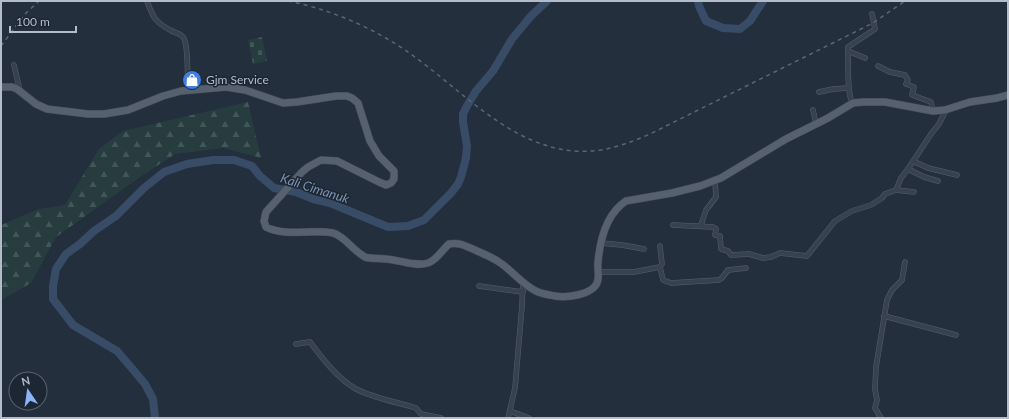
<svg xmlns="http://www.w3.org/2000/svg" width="1009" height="419" font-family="Lato,sans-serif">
<defs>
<pattern id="forest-firs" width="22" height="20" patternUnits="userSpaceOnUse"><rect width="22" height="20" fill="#263c3f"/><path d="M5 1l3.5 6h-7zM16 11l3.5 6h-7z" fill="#435659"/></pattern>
<pattern id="cemetery-stones" width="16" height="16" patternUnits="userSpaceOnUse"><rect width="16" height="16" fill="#263c3f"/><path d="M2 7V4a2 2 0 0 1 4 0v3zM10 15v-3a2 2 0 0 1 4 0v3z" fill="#435659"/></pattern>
</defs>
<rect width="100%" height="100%" fill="#242f3e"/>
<path fill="url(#forest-firs)" d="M248 102 261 158 224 148 175 154 140 177 56 237 31 283 1 300V225L39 209 65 205 99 149 123 131Z"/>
<path fill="url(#cemetery-stones)" d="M262 37 267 61 253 64 248 40Z"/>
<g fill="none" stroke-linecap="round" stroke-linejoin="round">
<g stroke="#394c67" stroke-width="8">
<path d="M698 1 699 6 706 21 723 28 740 29 750 21 763 1"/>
<path d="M155 418 153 399 145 384 130 366 117 351 73 325 53 299V286L56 269 66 254 80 244 94 231 116 216 144 188 164 172 187 164 213 160H234L252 166 260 176 274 188 296 192 313 199 330 203 388 227 408 226 424 220 451 193 458 184 461 177 466 158 467 146 463 122V114L467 106 476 91 493 71 512 39 531 16 547 1"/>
</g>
<defs>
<g id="street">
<path d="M147 1C153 18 156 23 172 31 176 33 181 34 183 37 189 44 187 80 188 90"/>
<path d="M848 51 865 58"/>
<path d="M14 65 20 91"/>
<path d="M878 66 890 72 905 75 908 80 906 84 914 87 912 95 931 102 933 111"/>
<path d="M819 92 833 89 848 88"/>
<path d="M853 103C846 95 849 60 848 47L875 29 872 14"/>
<path d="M813 110 816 124"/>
<path d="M913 161 928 168 957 175"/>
<path d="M908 169 924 177 938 181"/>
<path d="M896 190 914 192"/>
<path d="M673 225 713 227 716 229 715 235 720 236 721 249 728 251 731 255 749 254 763 258 771 257 780 253 807 256 835 221 852 211 871 205 882 198 885 194 896 190 901 178 908 169 931 134 939 124 946 110"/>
<path d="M701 225 706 210 716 197 715 181"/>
<path d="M601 243 622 245 644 249"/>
<path d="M660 267 663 280 671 283 719 280 722 278 728 270 746 268"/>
<path d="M598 272H634L660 267 662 264 660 246"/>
<path d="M479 286 523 292"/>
<path d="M884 316 956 335"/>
<path d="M296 344 310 342C323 359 337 378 356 389 373 398 397 402 416 408L421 414 441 418"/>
<path d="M510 411 529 418"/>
<path d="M508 418 515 388 522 306 523 282"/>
<path d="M881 418 875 408 877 400 875 389 876 367 887 300 892 290 902 280 905 262"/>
</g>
<path id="primary" d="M1 87H12L17 89 36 104 47 109 88 114H104L128 110 163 96 181 91 226 87 245 90 283 103 297 102 336 96H347L352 98 358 103 370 141 379 156 394 171V179L391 183 386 185 379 182 337 161 321 160 308 167 302 172 266 212 264 221 266 227C286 237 311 229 333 233 344 236 352 249 362 255 364 257 367 258 370 258 376 259 381 258 386 259 399 260 416 267 428 263 437 260 442 250 449 244 459 242 466 246 475 250 483 254 492 257 499 262 513 271 523 286 538 292 543 294 550 295 555 296 566 298 592 295 597 283 600 277 597 269 598 262 600 240 606 214 626 201L672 193 700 186 721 178 786 139 828 118 853 103 863 102H885L933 111 945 110 970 102 997 98 1008 95"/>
</defs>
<use href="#street" stroke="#565f6c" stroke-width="5.5"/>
<use href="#primary" stroke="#414a57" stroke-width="8"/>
<use href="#street" stroke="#38414e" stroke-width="4.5"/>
<use href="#primary" stroke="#56606e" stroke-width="7"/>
<g stroke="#5a6575" stroke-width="1.5" stroke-dasharray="4 4" stroke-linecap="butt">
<path d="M288 1C328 9 367 25 402 48 463 88 519 162 601 150 618 147 634 141 650 134L873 23 905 1"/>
<path d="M1 46 25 14 39 1"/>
</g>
</g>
<defs>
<symbol id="shop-disc" viewBox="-11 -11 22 22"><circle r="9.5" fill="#3f7fe0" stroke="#1d2633"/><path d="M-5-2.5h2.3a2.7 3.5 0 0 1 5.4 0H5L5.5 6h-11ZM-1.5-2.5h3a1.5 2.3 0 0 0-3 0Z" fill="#fff"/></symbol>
</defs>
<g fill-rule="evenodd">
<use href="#shop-disc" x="181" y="69" width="22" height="22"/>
</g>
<g text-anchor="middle" stroke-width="3" stroke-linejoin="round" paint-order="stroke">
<g font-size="12" fill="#b4bcc9" stroke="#1d2633" text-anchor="start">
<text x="206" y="84">Gjm Service</text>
</g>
<g font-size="13" font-style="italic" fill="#7c92b1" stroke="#1d2633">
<text transform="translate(315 188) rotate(18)" y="5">Kali Cimanuk</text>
</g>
</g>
<rect width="1009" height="419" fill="none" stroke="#b4bcc9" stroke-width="4"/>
<g transform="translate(28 391) rotate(347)"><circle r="19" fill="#1d2633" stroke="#59626f"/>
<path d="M0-3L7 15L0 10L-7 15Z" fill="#8ab4f8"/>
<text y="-6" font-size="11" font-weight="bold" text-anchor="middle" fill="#b4bcc9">N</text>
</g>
<path d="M10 26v6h66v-6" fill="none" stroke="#b4bcc9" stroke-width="2"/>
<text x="16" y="26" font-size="12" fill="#b4bcc9" stroke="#1d2633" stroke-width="3" paint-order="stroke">100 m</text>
</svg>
